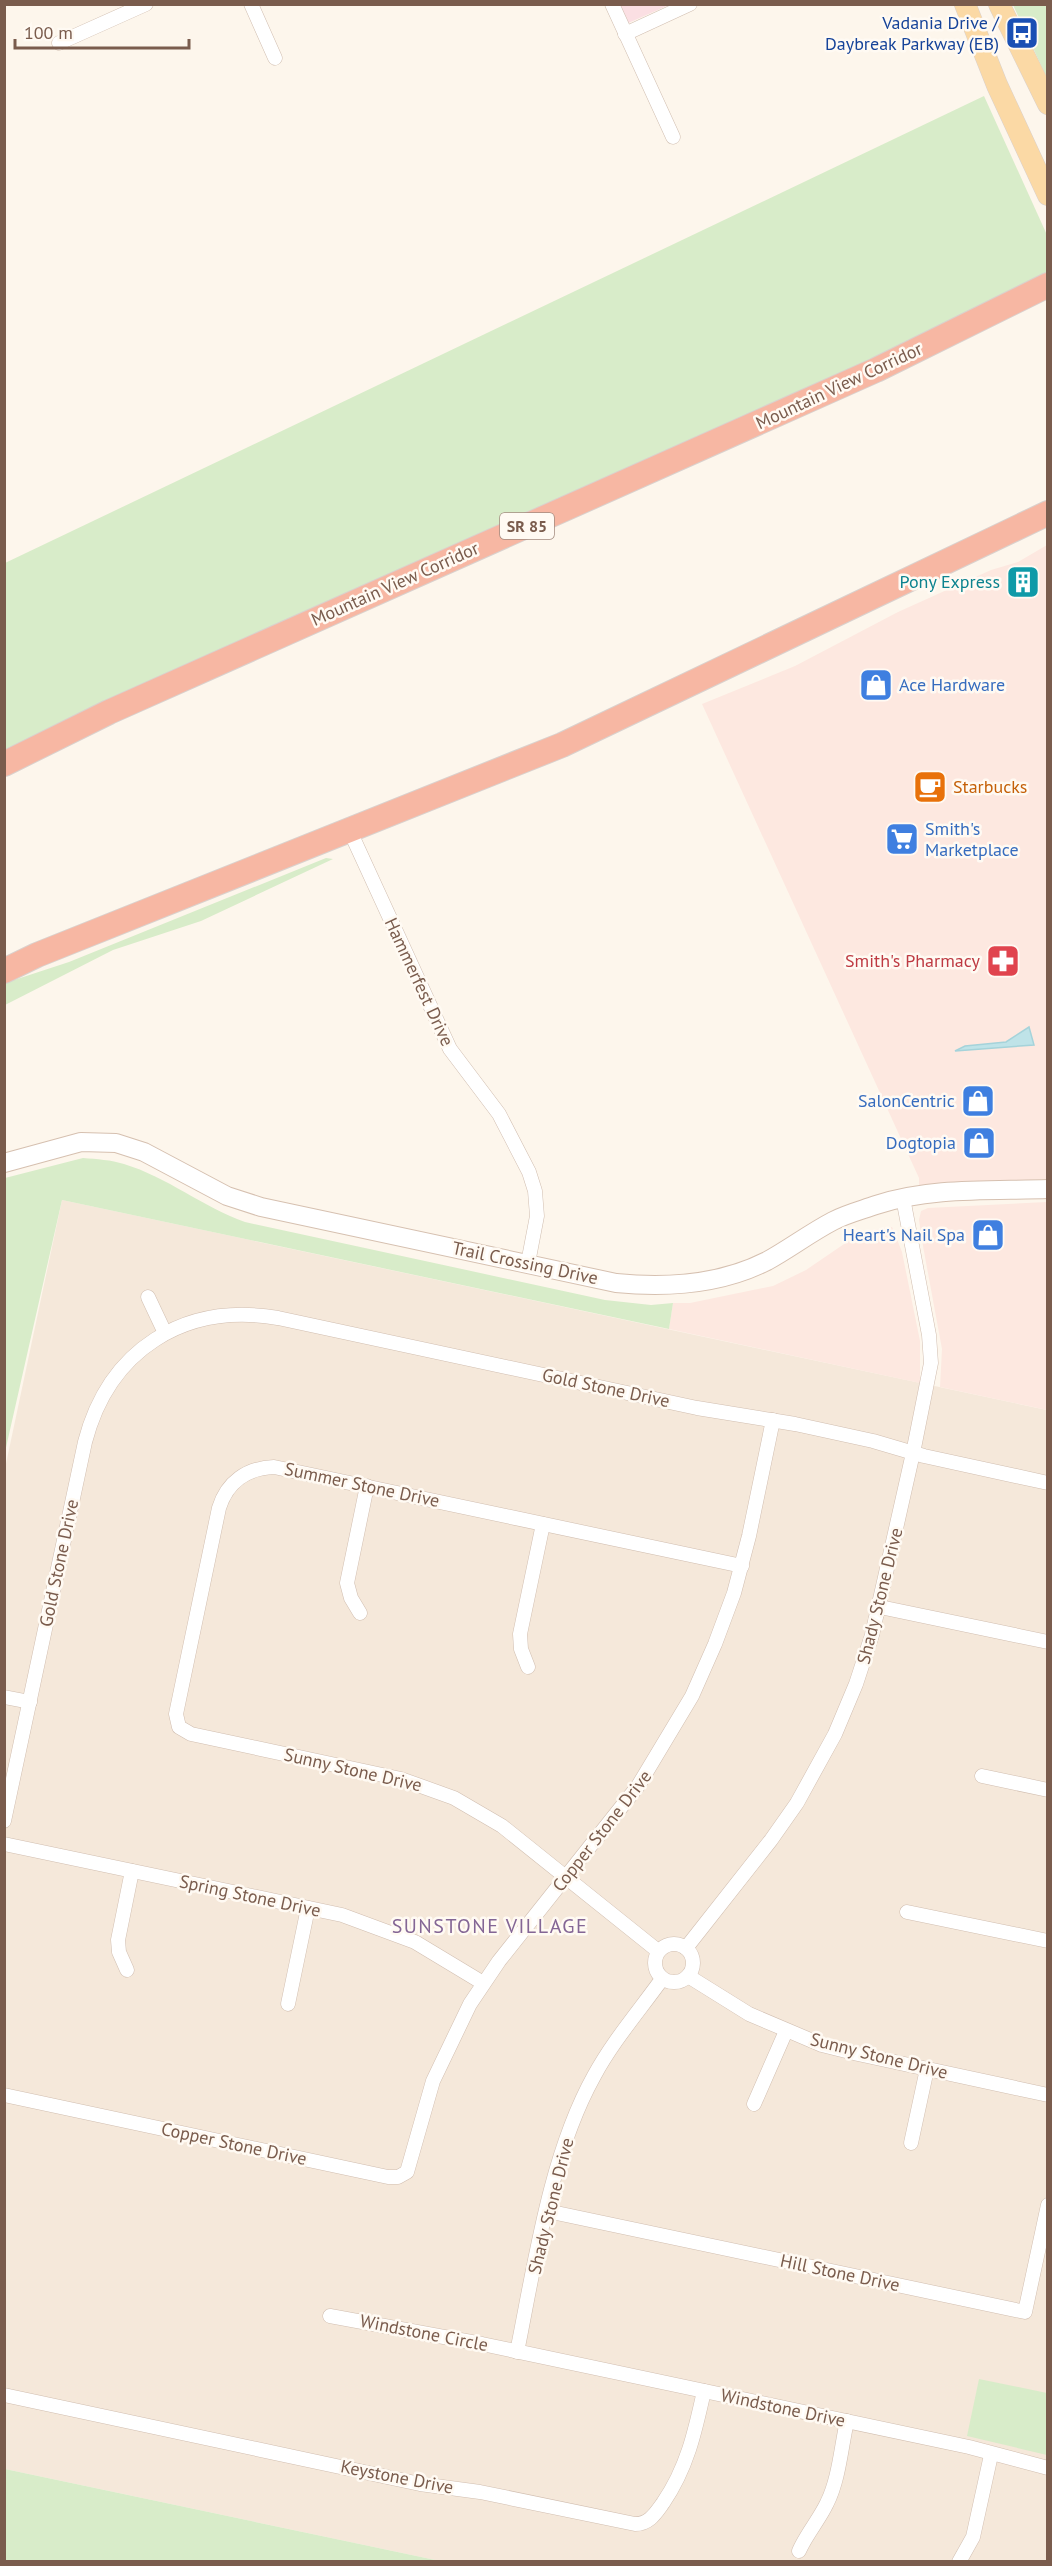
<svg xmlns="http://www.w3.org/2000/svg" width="1052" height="2566" font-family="'PT Sans',sans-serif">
<rect width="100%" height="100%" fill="#fdf6ec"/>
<path fill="#f5e8da" d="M62 1200 1047 1410V2561H440L5 2469 4 1473Z"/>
<g fill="#fde8e0">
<path d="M1047 545V1179L919 1187V1178L702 704 795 666 898 612 991 570 1018 562Z"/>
<path d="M1047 1202V1410L940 1387 942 1349 923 1246 919 1220 921 1211 928 1208Z"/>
<path d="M892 1227 902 1252 920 1341V1383L669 1329 673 1303H690L773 1286 806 1270 847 1242 874 1230Z"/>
</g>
<path fill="#fbdfe3" d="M618 4 669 5 626 24Z"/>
<g fill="#d8ecc9">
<path d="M1013 5H1047V78Z"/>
<path d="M984 96 1047 235V274L856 367 5 754V563Z"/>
<path d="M326 858 333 859 201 921 113 950 5 1005V983L8 982 69 962Z"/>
<path d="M83 1158C97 1159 111 1160 124 1164 167 1177 203 1207 245 1222L605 1300 651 1305 673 1303 669 1329 62 1200 5 1452V1178Z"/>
<path d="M979 2379 1047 2393V2455L967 2436Z"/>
<path d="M4 2469H5L440 2561H5Z"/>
</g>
<path fill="#bfe3e8" stroke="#a5d3da" stroke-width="1.5" d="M1029 1027 1034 1045 955 1051 965 1046 1006 1042Z"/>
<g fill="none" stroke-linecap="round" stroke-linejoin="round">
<defs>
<g id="street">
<path d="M251 4 275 58"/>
<path d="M612 4 673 137"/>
<path d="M625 34 690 4"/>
<path d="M59 43 146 4"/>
<path d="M349 829 450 1049 499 1114 529 1172 535 1191 537 1216 528 1263"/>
<path d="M148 1297 165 1333"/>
<path d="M880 1607 1048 1642"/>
<path d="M360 1613 351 1598 347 1583 367 1486"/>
<path d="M528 1667 521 1649 520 1634 543 1524"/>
<path d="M4 1697 30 1702"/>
<path d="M982 1776 1048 1790"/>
<path d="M4 1821 85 1442C109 1350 184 1302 278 1318L697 1408 795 1424 873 1441 924 1456 1048 1483"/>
<path d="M4 1844 342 1915 415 1942 483 1983"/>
<path d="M907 1912 1048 1941"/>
<circle cx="674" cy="1963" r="19"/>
<path d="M686 1948 771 1840 797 1803 835 1734 856 1684 872 1635 913 1453 931 1363 929 1335 903 1198"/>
<path d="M658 1951 502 1826 454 1798 401 1779 191 1734 179 1727 176 1714 219 1508C227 1482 247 1468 274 1467L742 1566"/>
<path d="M127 1970 119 1952 118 1940 132 1871"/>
<path d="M688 1976 749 2014 822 2045 858 2054 1048 2095"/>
<path d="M288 2004 308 1908"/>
<path d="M4 2095 388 2177H398L407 2172 433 2081 470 2004 499 1961 638 1786 692 1696 715 1644 734 1593 749 1536 773 1420"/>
<path d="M754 2104 786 2031"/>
<path d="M911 2143 927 2069"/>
<path d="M547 2211 1025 2312 1048 2205"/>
<path d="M330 2316 482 2344 969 2447 1048 2468"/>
<path d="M517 2352C535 2263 550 2155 594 2076 613 2041 639 2011 662 1979"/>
<path d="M4 2395 420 2484 480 2492 635 2524C649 2524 655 2514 663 2503 687 2468 695 2432 704 2391"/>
<path d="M799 2551C807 2533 819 2520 827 2503 839 2479 841 2448 847 2421"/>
<path d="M959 2562 973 2537 991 2455"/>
</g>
<path id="secondary" d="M4 1163 81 1142 116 1143 144 1152 227 1196 261 1207 616 1283C667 1288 720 1285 767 1261 789 1249 810 1233 833 1221 846 1214 862 1210 876 1205 930 1187 991 1191 1048 1189"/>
<g id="primary">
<path d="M965 4 997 85 1048 195"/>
<path d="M999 4 1048 104"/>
</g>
<g id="highway">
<path d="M4 764 109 712 876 370 1048 285"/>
<path d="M4 971 37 955 562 745 1048 513"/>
</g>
</defs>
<use href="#street" stroke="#d1beb0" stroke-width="15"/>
<use href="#secondary" stroke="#d6c0b0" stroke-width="20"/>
<use href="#primary" stroke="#dad1cd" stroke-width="22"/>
<use href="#highway" stroke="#dad1cd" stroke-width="26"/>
<use href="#street" stroke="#fff" stroke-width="14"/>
<use href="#secondary" stroke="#fff" stroke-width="18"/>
<use href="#primary" stroke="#fbd9a5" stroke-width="21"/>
<use href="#highway" stroke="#f7b7a3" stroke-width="24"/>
</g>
<defs>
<symbol id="bus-square" viewBox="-11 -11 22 22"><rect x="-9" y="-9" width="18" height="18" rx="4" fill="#1a4fb4" stroke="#fffaf3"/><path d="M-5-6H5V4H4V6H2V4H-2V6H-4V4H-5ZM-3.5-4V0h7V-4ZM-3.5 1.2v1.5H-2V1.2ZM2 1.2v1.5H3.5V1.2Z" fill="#fff"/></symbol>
<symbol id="building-square" viewBox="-11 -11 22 22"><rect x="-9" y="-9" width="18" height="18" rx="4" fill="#0f9aa8" stroke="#fffaf3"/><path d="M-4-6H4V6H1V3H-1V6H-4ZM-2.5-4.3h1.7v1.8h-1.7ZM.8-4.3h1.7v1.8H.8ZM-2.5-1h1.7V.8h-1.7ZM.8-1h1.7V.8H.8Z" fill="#fff"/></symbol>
<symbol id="shop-square" viewBox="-11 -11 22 22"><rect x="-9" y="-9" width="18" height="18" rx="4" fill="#3f7fe0" stroke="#fffaf3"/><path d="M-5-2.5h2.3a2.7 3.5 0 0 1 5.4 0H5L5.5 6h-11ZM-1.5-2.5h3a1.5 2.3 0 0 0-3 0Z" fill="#fff"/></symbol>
<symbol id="cafe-square" viewBox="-11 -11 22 22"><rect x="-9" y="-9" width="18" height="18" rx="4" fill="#e8710a" stroke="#fffaf3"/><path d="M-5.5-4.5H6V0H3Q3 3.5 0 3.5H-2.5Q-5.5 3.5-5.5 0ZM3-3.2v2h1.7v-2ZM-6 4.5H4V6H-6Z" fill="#fff"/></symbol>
<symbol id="supermarket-square" viewBox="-11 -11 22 22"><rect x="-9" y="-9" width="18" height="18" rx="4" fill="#3f7fe0" stroke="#fffaf3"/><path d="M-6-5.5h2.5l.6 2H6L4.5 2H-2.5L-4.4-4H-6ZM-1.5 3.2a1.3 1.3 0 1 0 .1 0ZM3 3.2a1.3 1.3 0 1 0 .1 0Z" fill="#fff"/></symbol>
<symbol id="pharmacy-square" viewBox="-11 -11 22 22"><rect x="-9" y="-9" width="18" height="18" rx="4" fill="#e0444e" stroke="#fffaf3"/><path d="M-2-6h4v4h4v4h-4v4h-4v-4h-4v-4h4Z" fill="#fff"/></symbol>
</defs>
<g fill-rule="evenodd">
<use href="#bus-square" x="1003" y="14" width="38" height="38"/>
<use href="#building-square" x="1004" y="563" width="38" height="38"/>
<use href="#shop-square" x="857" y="666" width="38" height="38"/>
<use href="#cafe-square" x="911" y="768" width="38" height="38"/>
<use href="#supermarket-square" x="883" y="820" width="38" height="38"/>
<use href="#pharmacy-square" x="984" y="942" width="38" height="38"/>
<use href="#shop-square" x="959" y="1082" width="38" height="38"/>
<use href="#shop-square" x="960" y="1124" width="38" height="38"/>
<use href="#shop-square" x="969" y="1216" width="38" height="38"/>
</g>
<g text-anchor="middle" stroke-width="5" stroke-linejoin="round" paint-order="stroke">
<rect fill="#fffaf3" stroke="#a28b7f" stroke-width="1.5" x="500" y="513" width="54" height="26" rx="4.5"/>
<g font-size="16" font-weight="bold" fill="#7a5c4d">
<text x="527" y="532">SR 85</text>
</g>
<g font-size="18" fill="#164399" stroke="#fffaf3" text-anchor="end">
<text x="999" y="29">Vadania Drive /<tspan x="999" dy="21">Daybreak Parkway (EB)</tspan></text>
</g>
<g font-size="18" fill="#7a5c4d" stroke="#fffaf3">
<text transform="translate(839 386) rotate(-25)" y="6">Mountain View Corridor</text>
<text transform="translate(395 584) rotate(-24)" y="6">Mountain View Corridor</text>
<text transform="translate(419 982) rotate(65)" y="6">Hammerfest Drive</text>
<text transform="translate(525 1263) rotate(12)" y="6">Trail Crossing Drive</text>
<text transform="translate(606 1388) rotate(12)" y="6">Gold Stone Drive</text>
<text transform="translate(362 1485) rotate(12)" y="6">Summer Stone Drive</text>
<text transform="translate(59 1563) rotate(-78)" y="6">Gold Stone Drive</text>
<text transform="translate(880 1596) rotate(-76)" y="6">Shady Stone Drive</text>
<text transform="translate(353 1770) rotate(13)" y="6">Sunny Stone Drive</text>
<text transform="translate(602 1831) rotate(-52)" y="6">Copper Stone Drive</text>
<text transform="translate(250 1896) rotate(12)" y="6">Spring Stone Drive</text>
<text transform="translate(879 2056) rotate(14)" y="6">Sunny Stone Drive</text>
<text transform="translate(234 2144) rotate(12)" y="6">Copper Stone Drive</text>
<text transform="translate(551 2206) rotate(-76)" y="6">Shady Stone Drive</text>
<text transform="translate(840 2273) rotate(12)" y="6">Hill Stone Drive</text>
<text transform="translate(424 2333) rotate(11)" y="6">Windstone Circle</text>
<text transform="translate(783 2408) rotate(12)" y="6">Windstone Drive</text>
<text transform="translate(397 2477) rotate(11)" y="6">Keystone Drive</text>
</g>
<g font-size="18" fill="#0d838f" stroke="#fffaf3" text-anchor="end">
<text x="1000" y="588">Pony Express</text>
</g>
<g font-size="18" fill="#366cbe" stroke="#fffaf3" text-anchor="end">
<text x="899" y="691" text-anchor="start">Ace Hardware</text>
<text x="925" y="835" text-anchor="start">Smith's<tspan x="925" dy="21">Marketplace</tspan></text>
<text x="955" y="1107">SalonCentric</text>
<text x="956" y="1149">Dogtopia</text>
<text x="965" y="1241">Heart's Nail Spa</text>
</g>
<g font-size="18" fill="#c56008" stroke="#fffaf3" text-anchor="start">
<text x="953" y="793">Starbucks</text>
</g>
<g font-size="18" fill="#be3a42" stroke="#fffaf3" text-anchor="end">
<text x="980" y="967">Smith's Pharmacy</text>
</g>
<g font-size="20" letter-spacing="1.5" fill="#846695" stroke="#fffaf3">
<text x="490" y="1933">SUNSTONE VILLAGE</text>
</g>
</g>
<rect width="1052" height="2566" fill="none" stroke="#7a5c4d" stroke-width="12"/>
<path d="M15 39v9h174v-9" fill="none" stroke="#7a5c4d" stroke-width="3"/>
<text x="24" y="39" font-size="18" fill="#7a5c4d" stroke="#fffaf3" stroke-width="4.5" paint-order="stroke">100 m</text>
</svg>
